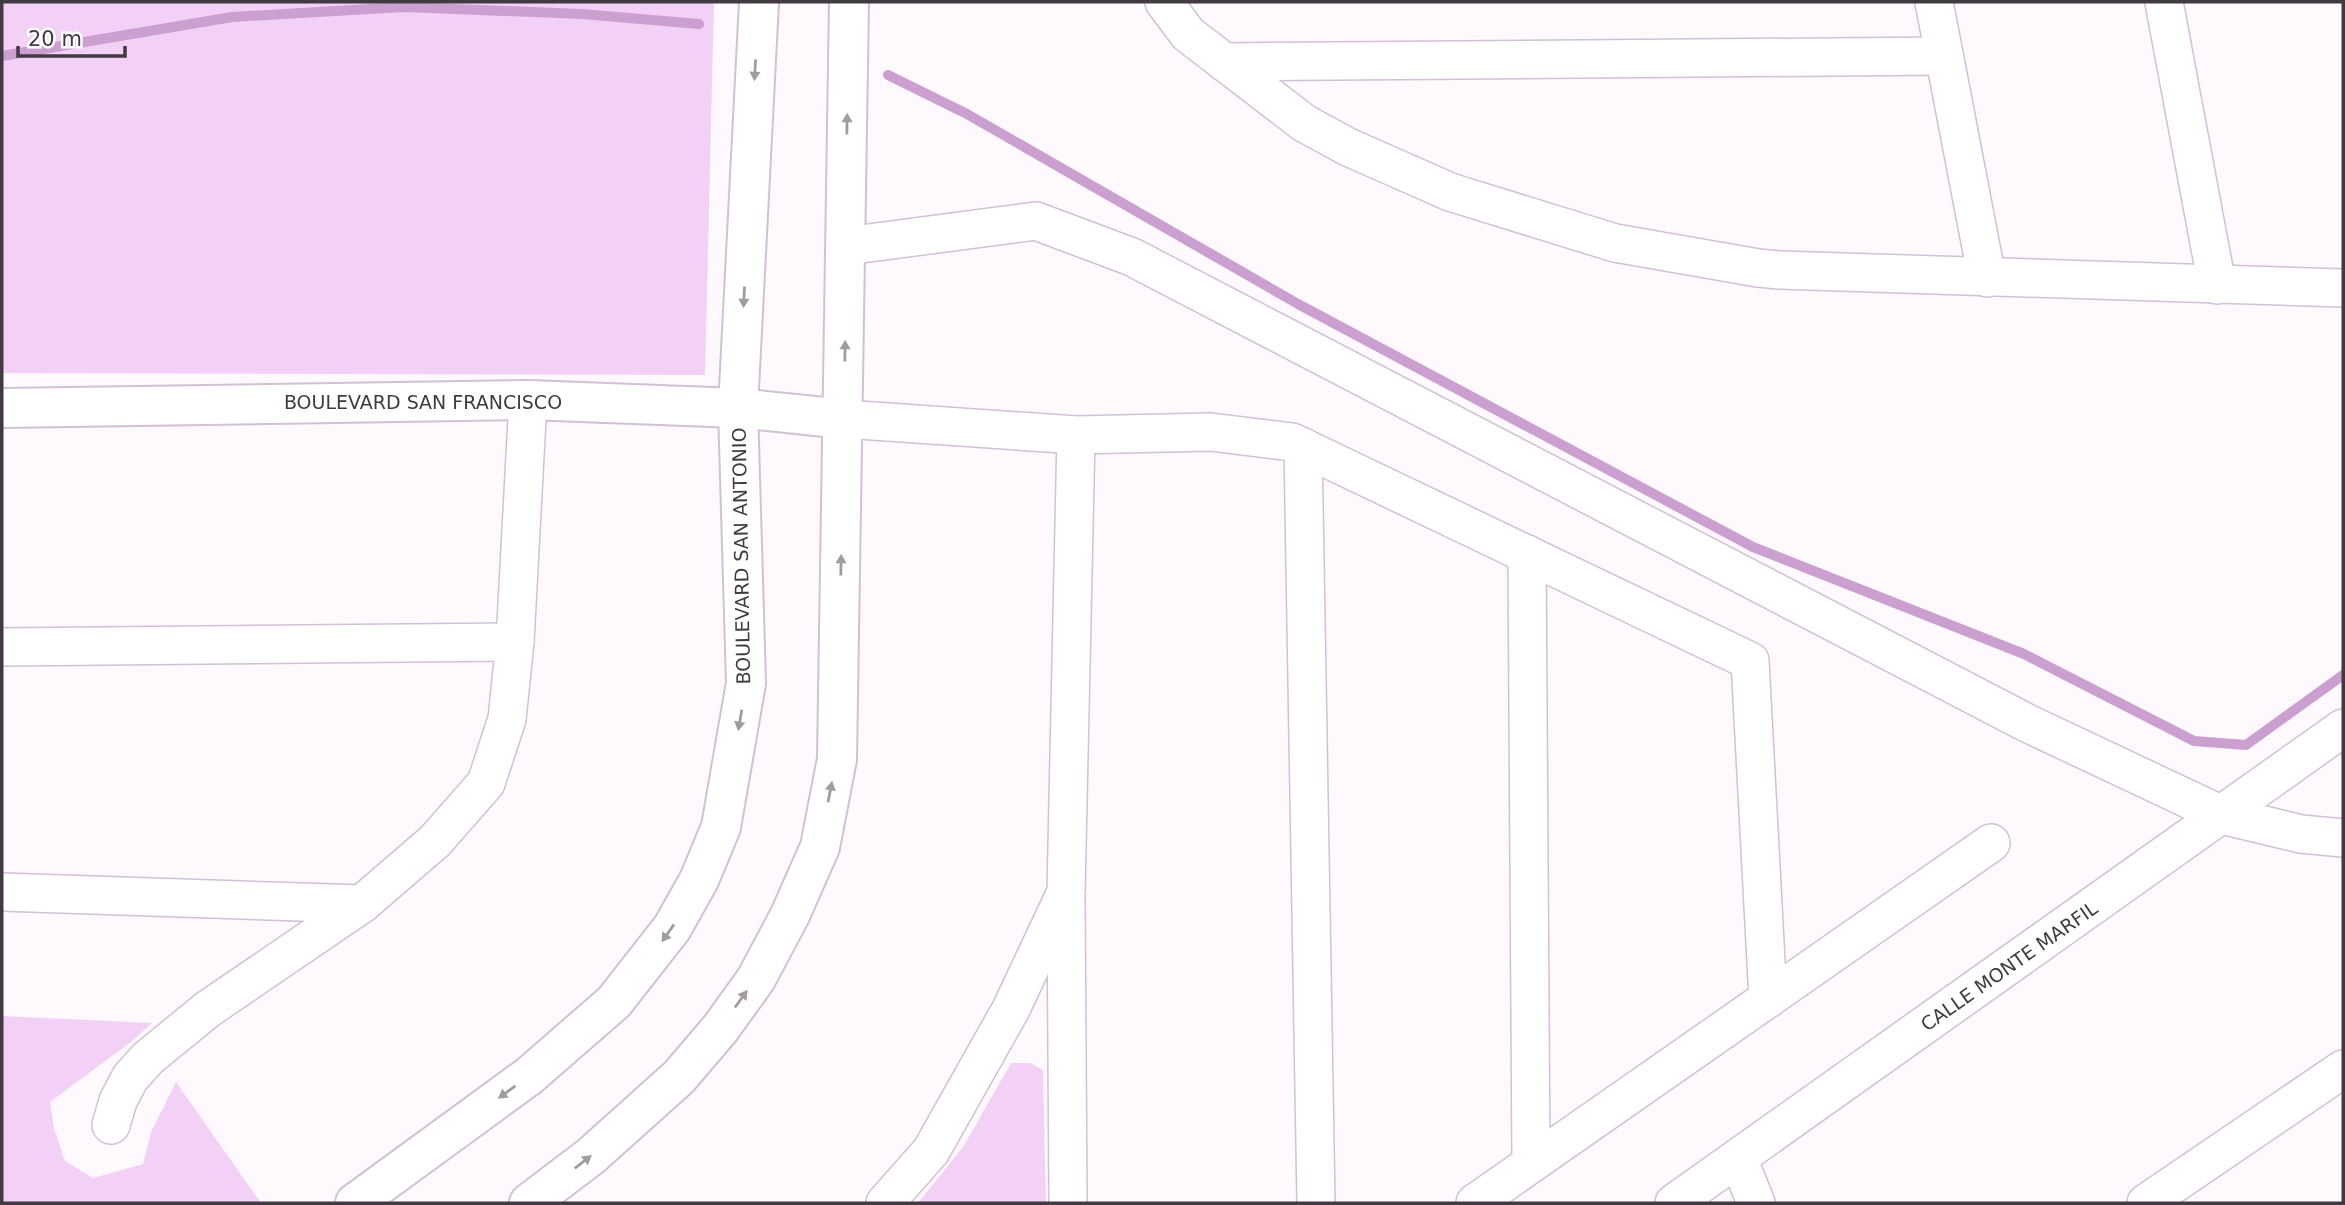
<svg xmlns="http://www.w3.org/2000/svg" width="2345" height="1205" font-family="'DejaVu Sans',sans-serif">
<rect width="100%" height="100%" fill="#fdf9fd"/>
<g fill="#f3d1f6">
<path d="M2 2H714L705 375 2 373Z"/>
<path d="M2 1016 152 1023 131 1042 50 1102 54 1128 65 1161 93 1178 143 1164 151 1132 176 1082 261 1203H2Z"/>
<path d="M1011 1063H1030L1043 1070 1046 1203H918L963 1147Z"/>
</g>
<g fill="none" stroke-linecap="round" stroke-linejoin="round">
<g stroke="#cc9fd1" stroke-width="10">
<path d="M2 56 232 17 404 7 582 14 699 24"/>
<path d="M888 75 967 114 1298 304 1753 547 2024 654 2194 741 2246 745 2343 675"/>
</g>
<defs>
<g id="minor">
<path d="M1164 2 1188 34 1304 123 1348 147 1450 192 1615 243 1758 268 1780 270 2343 288"/>
<path d="M1934 2 1987 278"/>
<path d="M2164 2 2217 285"/>
<path d="M1224 62 1944 56"/>
<path d="M846 246 1036 221 1132 257 2027 723 2222 815 2301 834 2343 838"/>
<path d="M844 419 1076 435 1211 432 1292 442 1750 661 1768 999"/>
<path d="M1303 447 1316 1203"/>
<path d="M1527 554 1531 1164"/>
<path d="M2 647 515 642"/>
<path d="M2 892 362 904"/>
<path d="M1066 900 1068 1203"/>
<path d="M111 1125 118 1101 130 1078 148 1058 208 1009 362 904 435 841 486 783 507 719 515 642 528 400"/>
<path d="M1738 1158 1756 1203"/>
<path d="M885 1203 931 1151 1011 1009 1066 892 1076 435"/>
<path d="M1475 1203 1991 843"/>
<path d="M1674 1203 2343 728"/>
<path d="M2146 1203 2343 1069"/>
</g>
<g id="tertiary">
<path d="M2 408 528 400 738 408 844 419"/>
<path d="M355 1203 529 1076 614 1002 672 928 699 880 721 827 746 683 738 408 759 2"/>
<path d="M529 1203 591 1156 679 1077 720 1029 756 979 790 915 820 847 837 759 849 2"/>
</g>
</defs>
<use href="#minor" stroke="#d2c0d4" stroke-width="40"/>
<use href="#tertiary" stroke="#d2c0d4" stroke-width="42"/>
<use href="#minor" stroke="#fff" stroke-width="37"/>
<use href="#tertiary" stroke="#fff" stroke-width="38"/>
</g>
<defs><path id="oneway-solid" d="M-6-.8H1V-3.2L6.5 0L1 3.2V.8H-6Z" transform="scale(1.75)"/></defs>
<g fill="#a09ca0">
<use href="#oneway-solid" transform="translate(755 70) rotate(93)"/>
<use href="#oneway-solid" transform="translate(847 124) rotate(-89)"/>
<use href="#oneway-solid" transform="translate(744 297) rotate(93)"/>
<use href="#oneway-solid" transform="translate(845 351) rotate(-89)"/>
<use href="#oneway-solid" transform="translate(841 565) rotate(-89)"/>
<use href="#oneway-solid" transform="translate(740 720) rotate(100)"/>
<use href="#oneway-solid" transform="translate(830 792) rotate(-79)"/>
<use href="#oneway-solid" transform="translate(668 933) rotate(125)"/>
<use href="#oneway-solid" transform="translate(741 999) rotate(-54)"/>
<use href="#oneway-solid" transform="translate(507 1092) rotate(144)"/>
<use href="#oneway-solid" transform="translate(583 1162) rotate(-38)"/>
</g>
<g text-anchor="middle" stroke-width="7" stroke-linejoin="round" paint-order="stroke">
<g font-size="19" fill="#413a42" stroke="#fff">
<text x="423" y="409">BOULEVARD SAN FRANCISCO</text>
<text transform="translate(741 556) rotate(-91)" y="7">BOULEVARD SAN ANTONIO</text>
<text transform="translate(2009 966) rotate(-35)" y="7">CALLE MONTE MARFIL</text>
</g>
</g>
<rect width="2345" height="1205" fill="none" stroke="#413a42" stroke-width="7"/>
<path d="M18 46v10h107v-10" fill="none" stroke="#413a42" stroke-width="3.5"/>
<text x="28" y="46" font-size="21" fill="#413a42" stroke="#ffffff" stroke-width="5" paint-order="stroke">20 m</text>
</svg>
